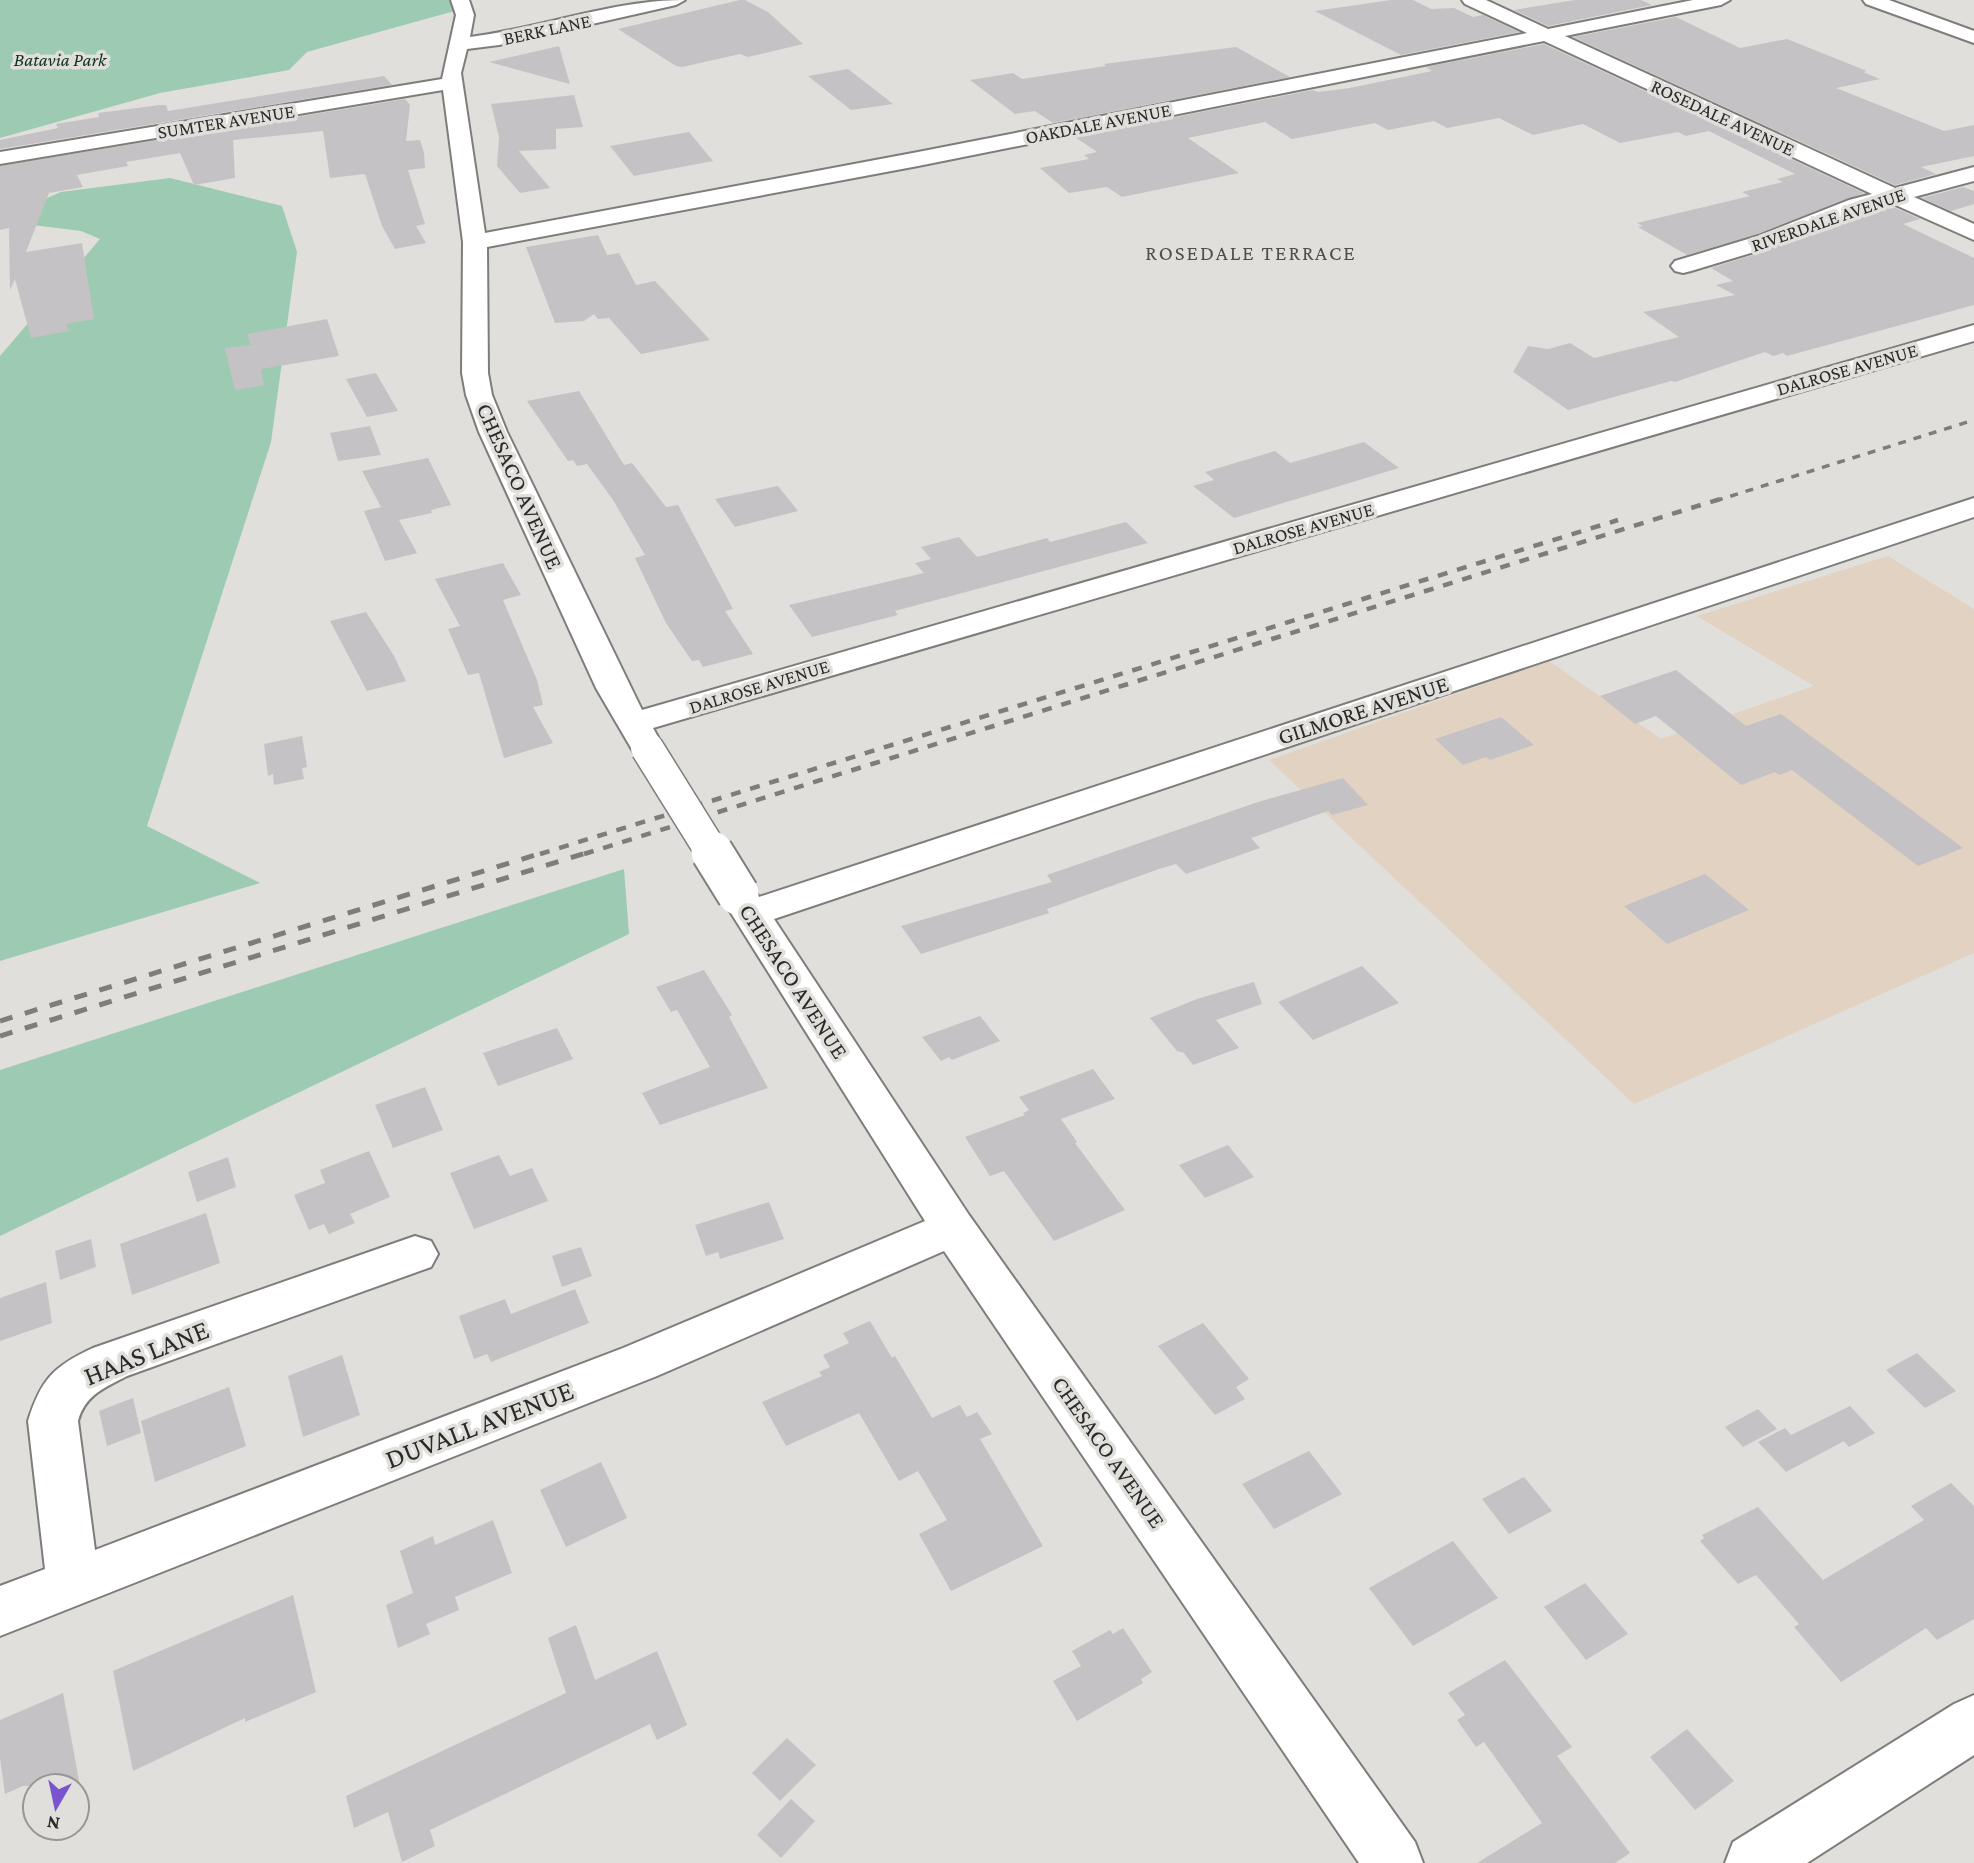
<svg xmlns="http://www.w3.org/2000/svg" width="1974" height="1863" font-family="'Crimson Pro',serif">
<rect width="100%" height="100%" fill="#e0dfdb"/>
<path fill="#e2d2c1" d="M1888 556 1974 609V953L1634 1104 1269 760 1549 661 1661 739 1814 686 1697 616Z"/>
<g fill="#9dcbb1">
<path d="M0 0H454L458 10 307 52 289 70 160 93 0 138Z"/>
<path d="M170 178 282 206 297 252 271 442 147 826 260 883 0 961V356L100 239 81 231 25 224 19 210 61 192Z"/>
<path d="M624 869 629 934 0 1236V1070Z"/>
</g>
<g fill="#c5c2c5">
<path d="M740 0H745L768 12 803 44 748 57 740 54 682 67 676 66 618 29Z"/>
<path d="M1391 0H1413L1431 9 1454 8 1473 17 1483 15 1519 32 1401 55 1315 11Z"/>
<path d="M1575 0H1641L1652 5 1548 26 1514 10Z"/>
<path d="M1676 17 1740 48 1787 39 1867 71 1863 72 1880 79 1836 88 1944 131 1974 125V156L1921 167 1936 174 1895 185 1573 37Z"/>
<path d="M1544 44 1864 193 1757 234 1687 255 1638 227 1643 226 1637 223 1750 196 1742 192 1783 182 1777 179 1795 174 1709 131 1686 136 1678 132 1620 143 1583 124 1533 135 1499 118 1447 128 1434 121 1388 130 1375 123 1292 139 1265 122 1188 138 1239 173 1122 197 1107 187 1069 193 1040 168 1089 159 1084 155 1097 152 1075 137 1313 90 1318 92 1350 88 1432 71 1426 67Z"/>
<path d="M559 46 570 84 489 62Z"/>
<path d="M1236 47 1290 77 1053 123 1035 111 1015 114 970 80 1013 73 1022 79 1106 66 1104 64Z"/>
<path d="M848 69 893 104 851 110 808 76Z"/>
<path d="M384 76 392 85 0 149V140L58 128 56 124 99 117 98 113 160 105H166L168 111Z"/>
<path d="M574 95 583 127 556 129V149L519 151 550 188 520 193 497 166 499 137 491 104Z"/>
<path d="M405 99 410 105 406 141 420 140 424 153 425 168 408 170 425 224 416 226 426 243 395 249 382 226 365 174 330 178 323 131 233 140 235 178 194 185 180 153 126 162 128 166 77 175 83 187 49 193 26 252 82 243 94 319 66 324 69 331 31 338 15 279 10 290 9 228 0 230V166Z"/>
<path d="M689 132 713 161 634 176 610 146Z"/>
<path d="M1963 187 1974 191V204L1951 211 1922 198Z"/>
<path d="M1891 206 1920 219 1903 224 1974 258V305L1787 356 1783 353 1773 356 1765 352 1675 382 1671 381 1568 410 1513 372 1528 346 1548 349 1570 343 1594 358 1679 337 1643 312 1735 295 1716 285 1733 281 1711 268 1775 248 1866 213Z"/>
<path d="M598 235 607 255 619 253 636 285 655 281 710 340 641 354 609 318 598 319 594 314 584 321 555 323 526 247Z"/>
<path d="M327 319 339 356 261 369 264 385 235 390 225 348 251 345 247 334Z"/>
<path d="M376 373 398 411 367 417 346 379Z"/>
<path d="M579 391 624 465 632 463 666 507 678 505 733 609 725 611 753 654 703 667 699 660 692 661 666 623 635 558 645 555 613 500 587 464 577 466 573 460 568 461 527 401Z"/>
<path d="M370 426 381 455 338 461 330 433Z"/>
<path d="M1364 442 1399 468 1234 518 1193 486 1214 480 1205 472 1275 451 1290 463Z"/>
<path d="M428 458 451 505 431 510 432 513 399 520 417 553 385 561 364 511 381 507 362 471Z"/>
<path d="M778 486 798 511 735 527 715 499Z"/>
<path d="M1126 522 1148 543 895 611 898 615 812 637 789 605 924 573 915 563 931 559 921 547 959 537 977 557 1047 538 1050 542Z"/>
<path d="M503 563 521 595 503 600 537 680 543 705 533 707 553 743 504 758 479 673 468 675 448 629 460 626 435 579Z"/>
<path d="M366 612 394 656 406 681 367 691 330 621Z"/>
<path d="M1676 670 1746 726 1781 714 1963 848 1918 866 1792 770 1779 775 1775 772 1741 785 1656 716 1635 724 1600 696Z"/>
<path d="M1501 717 1534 745 1490 760 1486 757 1463 765 1435 739Z"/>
<path d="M302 736 307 767 302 768 304 779 274 785 273 774 268 776 264 744Z"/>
<path d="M1343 778 1368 805 1332 815 1328 811 1251 838 1260 848 1186 874 1176 864 1159 869 1047 909 1049 913 921 954 901 926 1052 882 1047 875 1258 802Z"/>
<path d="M1705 874 1749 910 1667 944 1624 906Z"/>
<path d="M1362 966 1399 1003 1313 1040 1278 1002Z"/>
<path d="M704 970 732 1015 729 1017 768 1088 660 1125 642 1093 710 1067 677 1010 671 1012 656 987Z"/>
<path d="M1254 982 1262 1004 1216 1020 1239 1048 1193 1065 1184 1053 1177 1051 1150 1018 1197 999Z"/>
<path d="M980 1016 1000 1041 952 1060 949 1057 941 1061 922 1037Z"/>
<path d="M557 1028 573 1059 498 1086 483 1053Z"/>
<path d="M1093 1069 1115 1099 1061 1119 1077 1142 1075 1143 1125 1210 1054 1241 1004 1171 990 1176 965 1137 1025 1115 1023 1113 1029 1110 1019 1097Z"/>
<path d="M425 1087 443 1130 393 1148 375 1105Z"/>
<path d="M1228 1145 1254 1177 1205 1198 1179 1165Z"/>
<path d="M369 1151 390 1197 350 1214 355 1223 329 1234 324 1224 309 1230 294 1195 325 1183 320 1170Z"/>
<path d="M499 1155 510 1176 532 1168 548 1201 474 1229 450 1173Z"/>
<path d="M228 1157 236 1187 197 1202 188 1172Z"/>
<path d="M769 1202 784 1239 720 1259 718 1252 706 1256 695 1225Z"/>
<path d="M206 1213 220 1263 132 1295 120 1244Z"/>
<path d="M91 1239 96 1267 60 1280 55 1251Z"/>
<path d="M581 1247 592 1276 562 1287 552 1256Z"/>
<path d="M46 1282 52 1323 0 1341V1298Z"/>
<path d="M575 1289 589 1323 491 1362 487 1354 474 1359 459 1316 505 1299 511 1314Z"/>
<path d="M870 1321 892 1358 895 1356 932 1418 960 1405 967 1417 977 1412 992 1434 980 1439 1043 1546 951 1591 919 1534 947 1520 918 1471 899 1481 859 1413 786 1446 762 1402 822 1376 819 1372 830 1367 823 1355 849 1343 843 1333Z"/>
<path d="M1203 1323 1249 1379 1236 1387 1245 1399 1215 1415 1158 1346Z"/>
<path d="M1917 1353 1956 1391 1925 1408 1886 1370Z"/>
<path d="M342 1355 360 1415 303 1437 288 1376Z"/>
<path d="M229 1387 246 1446 155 1482 141 1421Z"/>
<path d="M133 1398 141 1433 107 1446 99 1411Z"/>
<path d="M1850 1406 1875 1433 1849 1447 1844 1441 1786 1472 1758 1442 1785 1428 1791 1435Z"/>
<path d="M1758 1409 1777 1429 1743 1447 1725 1427Z"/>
<path d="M1309 1451 1342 1494 1274 1529 1242 1484Z"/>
<path d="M601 1462 627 1518 566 1547 540 1490Z"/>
<path d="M1524 1477 1552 1511 1509 1534 1482 1499Z"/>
<path d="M1951 1483 1974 1506V1619L1937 1640 1926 1628 1841 1682 1794 1627 1799 1624 1756 1575 1738 1584 1700 1541 1704 1538 1702 1535 1758 1507 1823 1580 1924 1520 1911 1506Z"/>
<path d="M493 1520 512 1573 455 1597 459 1610 426 1624 430 1634 398 1648 386 1605 413 1593 400 1551 433 1536 435 1545Z"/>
<path d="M1453 1541 1498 1598 1413 1646 1369 1588Z"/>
<path d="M1585 1583 1628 1634 1586 1660 1544 1607Z"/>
<path d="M293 1595 316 1692 245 1722V1718L133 1771 113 1671Z"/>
<path d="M576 1625 595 1680 657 1651 687 1725 657 1740 650 1724 430 1830 435 1846 402 1862 388 1812 354 1828 346 1796 566 1693 548 1638Z"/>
<path d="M1123 1628 1152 1672 1141 1679 1143 1683 1077 1721 1053 1681 1081 1666 1072 1651 1110 1630 1113 1634Z"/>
<path d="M1505 1660 1572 1747 1557 1756 1630 1853 1615 1863H1477L1542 1823 1484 1742 1476 1747 1457 1720 1465 1715 1448 1693Z"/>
<path d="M63 1693 80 1786H23L5 1794 0 1758V1720Z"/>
<path d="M1687 1729 1734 1781 1695 1810 1650 1757Z"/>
<path d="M787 1738 816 1765 780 1801 752 1773Z"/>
<path d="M791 1799 815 1821 781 1858 757 1835Z"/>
</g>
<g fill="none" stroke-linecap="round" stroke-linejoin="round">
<defs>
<g id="minor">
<path d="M451 0H469L474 15 470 37C542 28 612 0 685 0L676 5 499 45 467 49 461 73 485 233 918 152 1527 33 1465 4 1462 0H1486L1548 29 1693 0H1730L1721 5 1565 36 1895 188 1974 167V181L1914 197 1974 224V240L1891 203 1865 210 1774 246 1691 271 1683 273 1675 271 1671 266 1675 261 1758 236 1849 200 1872 194 1544 41 918 166 487 247 488 373 492 395 507 432 642 710 1974 325V341L653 728 663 746 658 753 646 757 634 753 596 688 479 432 466 395 462 373 463 242 443 90 0 164V152L442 79 456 15Z"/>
<path d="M1863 0H1889L1974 31V43L1866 4Z"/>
<path d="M1974 498V517L774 919 969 1215 1415 1842 1423 1863H1359L944 1251 657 1376 0 1636V1586L45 1569 28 1421C41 1379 54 1366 93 1348L415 1236 431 1241 438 1254 431 1267 127 1376C104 1388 85 1395 78 1421L95 1550 623 1348 925 1221 719 894 725 885 738 881 751 885 759 897Z"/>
<path d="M1974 1695V1755L1807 1863H1725L1733 1842 1954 1704Z"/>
</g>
</defs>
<use href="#minor" stroke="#7e7d79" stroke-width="4"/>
<use href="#minor" fill="#fff" fill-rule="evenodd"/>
<path stroke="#7d7d7a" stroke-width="3.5" stroke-dasharray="8 8" stroke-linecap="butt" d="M1715 501 1974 420"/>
<g stroke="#7d7d7a" stroke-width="4.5" stroke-dasharray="10 10" stroke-linecap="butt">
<path d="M540 854 1618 520"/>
<path d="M584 854 1720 499"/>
</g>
<g stroke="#7d7d7a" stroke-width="5" stroke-dasharray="13 13" stroke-linecap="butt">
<path d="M0 1021 545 852"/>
<path d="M0 1036 589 852"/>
</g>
<defs>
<path id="minor-bridge-far1" d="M647 748 713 854"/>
<path id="minor-bridge" d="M712 852 738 894"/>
</defs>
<use href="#minor-bridge-far1" stroke="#7e7d79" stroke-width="35" stroke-linecap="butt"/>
<use href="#minor-bridge" stroke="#7e7d79" stroke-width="45" stroke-linecap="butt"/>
<use href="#minor-bridge-far1" stroke="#fff" stroke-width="32"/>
<use href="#minor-bridge" stroke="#fff" stroke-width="41"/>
</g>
<g text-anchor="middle" stroke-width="7" stroke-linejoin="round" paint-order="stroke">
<g font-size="19" fill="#2a2a28" stroke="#e0dfdb">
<text transform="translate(547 29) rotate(-12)" y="7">BERK LANE</text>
<text transform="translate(1723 117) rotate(25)" y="7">ROSEDALE AVENUE</text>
<text transform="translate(226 121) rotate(-9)" y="7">SUMTER AVENUE</text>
<text transform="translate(1098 123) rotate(-11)" y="7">OAKDALE AVENUE</text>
<text transform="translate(1828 219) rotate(-19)" y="7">RIVERDALE AVENUE</text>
<text transform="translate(1847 369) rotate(-16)" y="7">DALROSE AVENUE</text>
<text transform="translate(1303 528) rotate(-16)" y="7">DALROSE AVENUE</text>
<text transform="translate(759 686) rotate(-17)" y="7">DALROSE AVENUE</text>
</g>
<g font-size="19" font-style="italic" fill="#103121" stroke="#e0dfdb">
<text x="60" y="66">Batavia Park</text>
</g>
<g font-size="21" letter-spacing="2" fill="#504f4c" stroke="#e0dfdb">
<text x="1251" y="260">ROSEDALE TERRACE</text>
</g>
<g font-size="23" fill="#2a2a28" stroke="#e0dfdb">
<text transform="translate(520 486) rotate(66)" y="8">CHESACO AVENUE</text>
<text transform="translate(1363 710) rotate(-18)" y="8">GILMORE AVENUE</text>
<text transform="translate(794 981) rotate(57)" y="8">CHESACO AVENUE</text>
<text transform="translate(1109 1452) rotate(55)" y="8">CHESACO AVENUE</text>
</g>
<g font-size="28" fill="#2a2a28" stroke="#e0dfdb">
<text transform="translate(146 1352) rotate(-22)" y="10">HAAS LANE</text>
<text transform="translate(479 1424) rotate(-21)" y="10">DUVALL AVENUE</text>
</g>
</g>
<g transform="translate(56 1807) rotate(189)"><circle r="33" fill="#e0dfdb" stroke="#979793" stroke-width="2"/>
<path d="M0-5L12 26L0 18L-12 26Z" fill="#7954ce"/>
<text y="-10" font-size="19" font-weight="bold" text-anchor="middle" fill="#2a2a28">N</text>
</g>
</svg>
